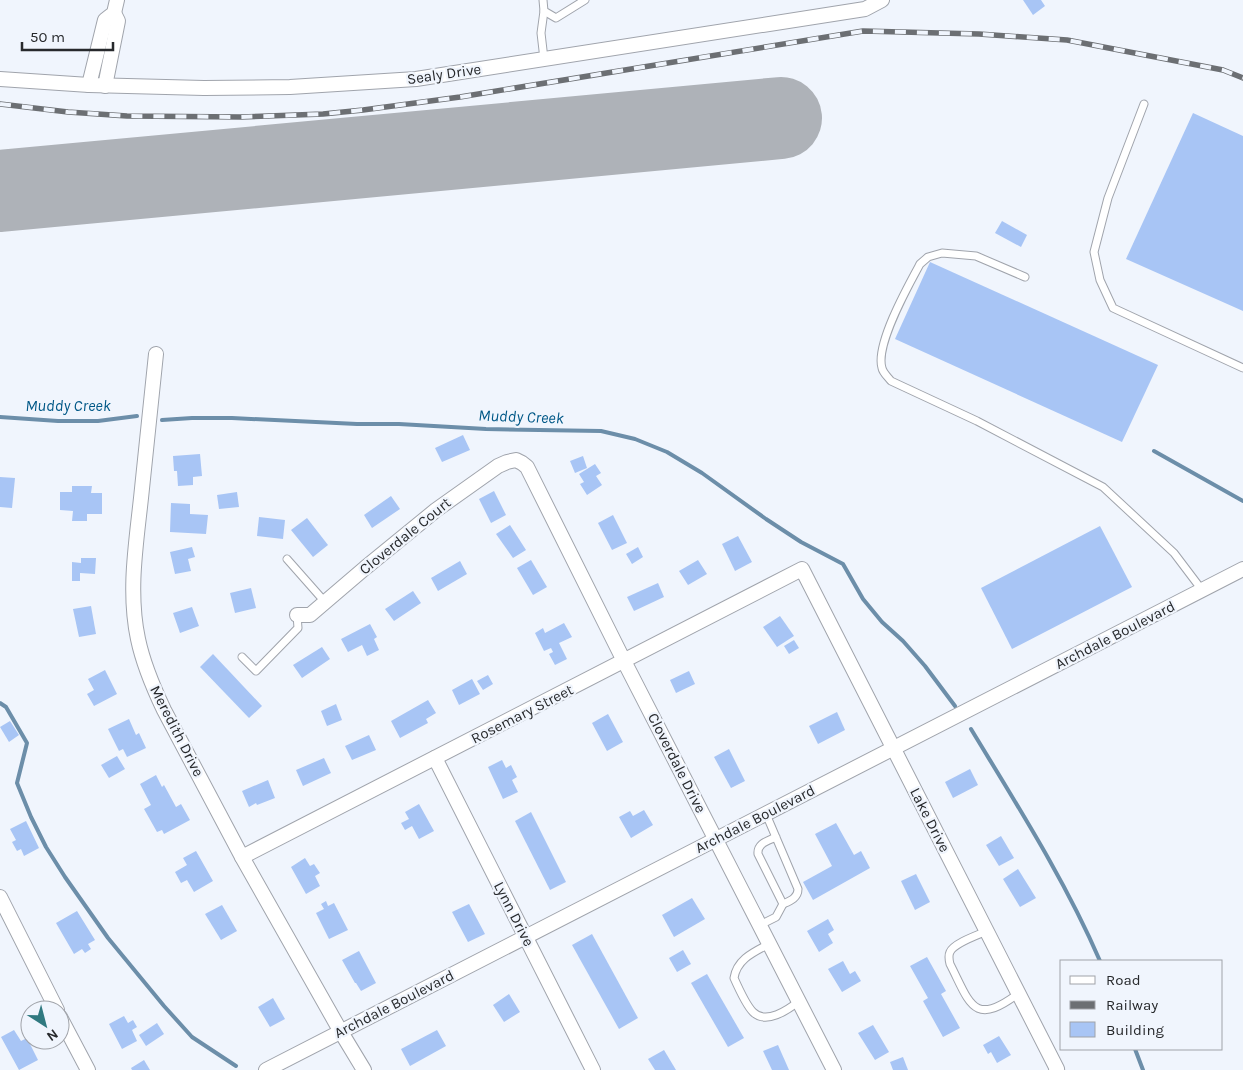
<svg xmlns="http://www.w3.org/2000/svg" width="1243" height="1070" font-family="Karla,sans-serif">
<rect width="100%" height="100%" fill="#f0f5fd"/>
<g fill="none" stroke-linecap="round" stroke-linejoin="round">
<g stroke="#6c8ea9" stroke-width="4">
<path d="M0 417 58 421H98L137 416"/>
<path d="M162 420 192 418H232L357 424H399L486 429 601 431 635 439 667 452 702 473 766 519 801 542 843 564 863 599 882 622 903 641 925 666 955 706"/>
<path d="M1154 451 1243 501"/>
<path d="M0 703 6 707 27 743 17 783 31 817 46 847 65 877 108 938 164 1006 192 1037 236 1066"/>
<path d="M971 729C1017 805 1065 880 1100 961"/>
<path d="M1135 1049 1143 1070"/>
</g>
<path stroke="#aeb2b8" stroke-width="82" d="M0 191 781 118"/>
</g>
<g fill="#a8c5f5">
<path d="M1023 0H1041L1045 6 1033 15Z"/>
<path d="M1193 113 1243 136V311L1126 259Z"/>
<path d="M1002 221 1027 235 1021 247 995 233Z"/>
<path d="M930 262 1158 365 1122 442 895 339Z"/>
<path d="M463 435 470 450 442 462 435 448Z"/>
<path d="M200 454 202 476 193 477V485L178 486 177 471H174L173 456Z"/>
<path d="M583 456 587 468 575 473 570 461Z"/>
<path d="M595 464 601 473 596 476 602 485 587 495 580 484 584 482 579 474Z"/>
<path d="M0 477 15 478 12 508 0 507Z"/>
<path d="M72 486H92L91 493H102V514H87V521H72L73 511 60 510V492H72Z"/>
<path d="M494 491 506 515 491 523 479 499Z"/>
<path d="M237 492 239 507 219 509 217 495Z"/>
<path d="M391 496 400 509 372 528 364 515Z"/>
<path d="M171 503 190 504V514L208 515 206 534 170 532Z"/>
<path d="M613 515 627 543 612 550 598 523Z"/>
<path d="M259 517 285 520 283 539 257 536Z"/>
<path d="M307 518 328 545 313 557 291 530Z"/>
<path d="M510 525 526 550 513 558 496 534Z"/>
<path d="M1100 526 1132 587 1012 649 981 588Z"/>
<path d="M738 536 752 562 735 571 722 544Z"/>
<path d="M192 547 195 557 188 559 191 571 175 574 170 552Z"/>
<path d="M638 547 643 557 632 564 626 554Z"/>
<path d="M81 558H96L95 574 80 573V581H72V562L81 563Z"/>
<path d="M531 560 547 587 533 595 517 568Z"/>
<path d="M698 560 707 574 688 585 679 571Z"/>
<path d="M460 561 467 574 438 591 431 578Z"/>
<path d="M658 583 664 597 634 611 627 597Z"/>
<path d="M251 588 256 608 235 613 230 593Z"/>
<path d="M413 591 421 603 394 621 385 609Z"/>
<path d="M91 606 96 634 79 637 73 609Z"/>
<path d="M192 607 199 626 180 633 173 613Z"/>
<path d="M780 616 794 636 777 647 763 627Z"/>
<path d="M564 623 572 637 559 643 567 659 555 665 549 654 553 652 551 648 544 651 535 633 543 628 545 633Z"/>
<path d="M370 624 377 637 374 639 379 650 367 656 362 645 348 652 341 639Z"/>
<path d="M794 640 799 648 789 654 784 646Z"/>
<path d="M322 647 330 659 302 678 293 665Z"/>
<path d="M213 654 262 706 249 718 200 667Z"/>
<path d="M105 670 117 694 94 706 87 694 94 690 88 679Z"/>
<path d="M689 671 695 684 676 693 670 680Z"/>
<path d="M488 675 493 684 483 690 477 681Z"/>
<path d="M472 679 480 694 459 705 452 690Z"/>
<path d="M428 700 436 713 426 719 428 723 400 738 391 721Z"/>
<path d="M336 704 342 720 327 726 321 711Z"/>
<path d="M837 712 845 730 818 744 809 726Z"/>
<path d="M608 714 623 742 607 751 592 723Z"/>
<path d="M129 719 136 735 139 733 146 748 127 757 123 749 119 751 108 729Z"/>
<path d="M10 721 19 735 9 742 0 727Z"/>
<path d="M369 735 376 750 352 760 345 746Z"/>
<path d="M729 749 745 781 731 788 714 757Z"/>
<path d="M117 756 125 769 109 778 101 765Z"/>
<path d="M324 758 331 773 303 786 296 770Z"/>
<path d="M502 760 506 768 511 765 517 777 512 780 518 792 503 799 488 767Z"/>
<path d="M970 769 978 785 953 798 945 782Z"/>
<path d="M156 775 162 787 164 785 176 807 181 804 190 820 164 834 162 830 157 832 144 809 151 805 140 784Z"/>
<path d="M268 780 275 798 257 805 256 803 249 807 242 791Z"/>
<path d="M419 804 434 831 419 839 412 826 405 830 401 823 409 819 405 812Z"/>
<path d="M644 810 653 825 631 838 619 817 630 811 633 816Z"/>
<path d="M531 812 566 882 550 890 515 821Z"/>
<path d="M26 821 39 848 24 856 21 849 17 851 12 842 16 840 10 829Z"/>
<path d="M836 823 854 855 861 851 870 868 813 900 803 882 832 866 815 834Z"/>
<path d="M1001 836 1014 858 999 866 986 845Z"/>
<path d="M196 851 213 881 194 892 187 880 181 883 175 872 187 865 183 858Z"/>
<path d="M305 858 310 866 314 864 320 873 315 876 320 886 306 894 291 867Z"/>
<path d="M1018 869 1036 898 1020 907 1003 879Z"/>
<path d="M916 874 930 902 915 910 901 881Z"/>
<path d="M692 898 705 919 674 937 662 915Z"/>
<path d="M326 901 328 906 334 903 348 930 329 939 316 913 324 909 321 904Z"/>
<path d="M469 904 485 934 468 942 452 912Z"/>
<path d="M222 905 237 931 221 940 205 914Z"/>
<path d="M77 911 95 940 88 944 91 949 85 953 82 949 74 954 56 923Z"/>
<path d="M828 919 834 930 828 934 833 943 819 952 807 931Z"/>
<path d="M592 934 638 1018 619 1029 572 945Z"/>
<path d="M683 950 691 964 677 972 669 958Z"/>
<path d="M359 951 376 983 361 991 356 983H355L342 960Z"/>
<path d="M927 957 946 991 941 994 960 1028 943 1037 923 1001 928 998 910 966Z"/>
<path d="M843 961 850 974 855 971 861 981 842 992 828 969Z"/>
<path d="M707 974 744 1038 728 1047 691 983Z"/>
<path d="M509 994 520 1012 504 1022 493 1005Z"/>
<path d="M273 998 285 1019 270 1027 258 1007Z"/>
<path d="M124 1016 128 1023 133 1020 137 1027 132 1030 137 1041 122 1049 109 1024Z"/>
<path d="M157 1023 164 1034 146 1046 139 1035Z"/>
<path d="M873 1025 889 1052 875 1060 858 1033Z"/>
<path d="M14 1030 21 1041 27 1038 38 1060 19 1070 1 1037Z"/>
<path d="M437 1030 446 1046 410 1066 401 1049Z"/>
<path d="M999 1036 1011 1055 997 1063 991 1052 988 1054 983 1045Z"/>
<path d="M778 1045 789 1070H772L763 1051Z"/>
<path d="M664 1050 676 1070H655L648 1059Z"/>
<path d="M903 1057 908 1070H893L890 1062Z"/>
<path d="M144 1060 150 1070H132L131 1068Z"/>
</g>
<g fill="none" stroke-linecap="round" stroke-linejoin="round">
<defs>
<g id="lane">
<path d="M543 0 544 11 556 18 585 0"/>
<path d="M544 11 541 33 544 59"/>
<path d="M1144 104 1108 198 1094 252 1100 280 1113 308 1243 368"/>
<path d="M1025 277 976 256 942 253 928 257 920 264C908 286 875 345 882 368 883 373 888 377 891 381L977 421 1103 487 1174 553 1202 590"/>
<path d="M287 559 325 602"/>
<path d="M242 657 256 671 298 628 297 615"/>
<path d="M766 814 798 889C798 898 790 901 783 904L758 854C757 843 768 841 776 837"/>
<path d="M760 925 776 917 783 904"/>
<path d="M987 931C978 935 954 943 950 952 948 956 949 960 950 964 970 1003 973 1028 1019 993"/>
<path d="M769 944C754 952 737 959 734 978 738 987 746 1005 753 1012 766 1025 788 1010 799 1001"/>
</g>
<g id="street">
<path d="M0 79 89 85 204 88 290 87 416 79 865 9 882 0"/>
<path d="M89 85 105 20 114 13 117 0"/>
<path d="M105 86 118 21 114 13"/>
<path d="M156 354C151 402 146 450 141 498 136 545 128 592 138 639 143 663 153 687 164 710L242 857 341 1032 364 1070"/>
<path d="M297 615H310L365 568 436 510 498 466 507 462 516 460 522 463 527 467 624 661 834 1070"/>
<path d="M435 758 593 1070"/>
<path d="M242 857 802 569 1057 1069 1056 1070"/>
<path d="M0 897 57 1010"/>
<path d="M60 1017 88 1070"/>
<path d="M266 1070 1243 569"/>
</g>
</defs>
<use href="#lane" stroke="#a0a4ac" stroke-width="9"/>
<use href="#street" stroke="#a0a4ac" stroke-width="16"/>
<use href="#lane" stroke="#fff" stroke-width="7"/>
<use href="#street" stroke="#fff" stroke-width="14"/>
<defs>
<path id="rail" d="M0 104 68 112 127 116 241 117 323 114 363 110 460 97 863 31 979 34 1067 40 1223 70 1243 78"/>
</defs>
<use href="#rail" stroke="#6c6f73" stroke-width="5.5"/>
<use href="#rail" stroke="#f0f5fd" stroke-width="4" stroke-dasharray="11" stroke-linecap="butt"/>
</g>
<g text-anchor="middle" stroke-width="4.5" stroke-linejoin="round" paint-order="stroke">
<g font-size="15" fill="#27292c" stroke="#f0f5fd">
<text transform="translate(444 74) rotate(-8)" y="5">Sealy Drive</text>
<text transform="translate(405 536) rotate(-39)" y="5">Cloverdale Court</text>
<text transform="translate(1115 635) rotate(-27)" y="5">Archdale Boulevard</text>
<text transform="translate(522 714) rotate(-27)" y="5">Rosemary Street</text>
<text transform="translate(177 731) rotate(63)" y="5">Meredith Drive</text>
<text transform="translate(677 763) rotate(63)" y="5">Cloverdale Drive</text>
<text transform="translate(755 819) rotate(-27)" y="5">Archdale Boulevard</text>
<text transform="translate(930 820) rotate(63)" y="5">Lake Drive</text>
<text transform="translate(514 914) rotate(63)" y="5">Lynn Drive</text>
<text transform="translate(394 1004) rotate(-27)" y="5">Archdale Boulevard</text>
</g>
<g font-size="16" font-style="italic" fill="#005887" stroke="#f0f5fd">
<text x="68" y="411">Muddy Creek</text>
<text transform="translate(521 416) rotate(2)" y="6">Muddy Creek</text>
</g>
</g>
<rect x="1060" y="960" width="162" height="90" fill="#f0f5fd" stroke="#a0a3a9"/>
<rect x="1070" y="976" width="25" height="8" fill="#ffffff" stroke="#a0a3a9"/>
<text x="1106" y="985" font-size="15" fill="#27292c">Road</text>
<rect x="1070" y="1001" width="25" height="8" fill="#6c6f73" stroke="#a0a3a9"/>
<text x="1106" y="1010" font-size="15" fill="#27292c">Railway</text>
<rect x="1070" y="1022" width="25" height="15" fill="#a8c5f5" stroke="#a0a3a9"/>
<text x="1106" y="1035" font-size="15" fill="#27292c">Building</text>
<g transform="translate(45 1025) rotate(144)"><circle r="24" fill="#f0f5fd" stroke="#a0a3a9"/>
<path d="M0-4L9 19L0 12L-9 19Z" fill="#307980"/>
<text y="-8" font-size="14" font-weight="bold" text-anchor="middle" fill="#27292c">N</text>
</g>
<path d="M22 42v8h91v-8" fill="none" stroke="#27292c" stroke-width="2.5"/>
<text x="30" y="42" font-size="15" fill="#27292c" stroke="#f0f5fd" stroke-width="4" paint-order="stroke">50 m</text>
</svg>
